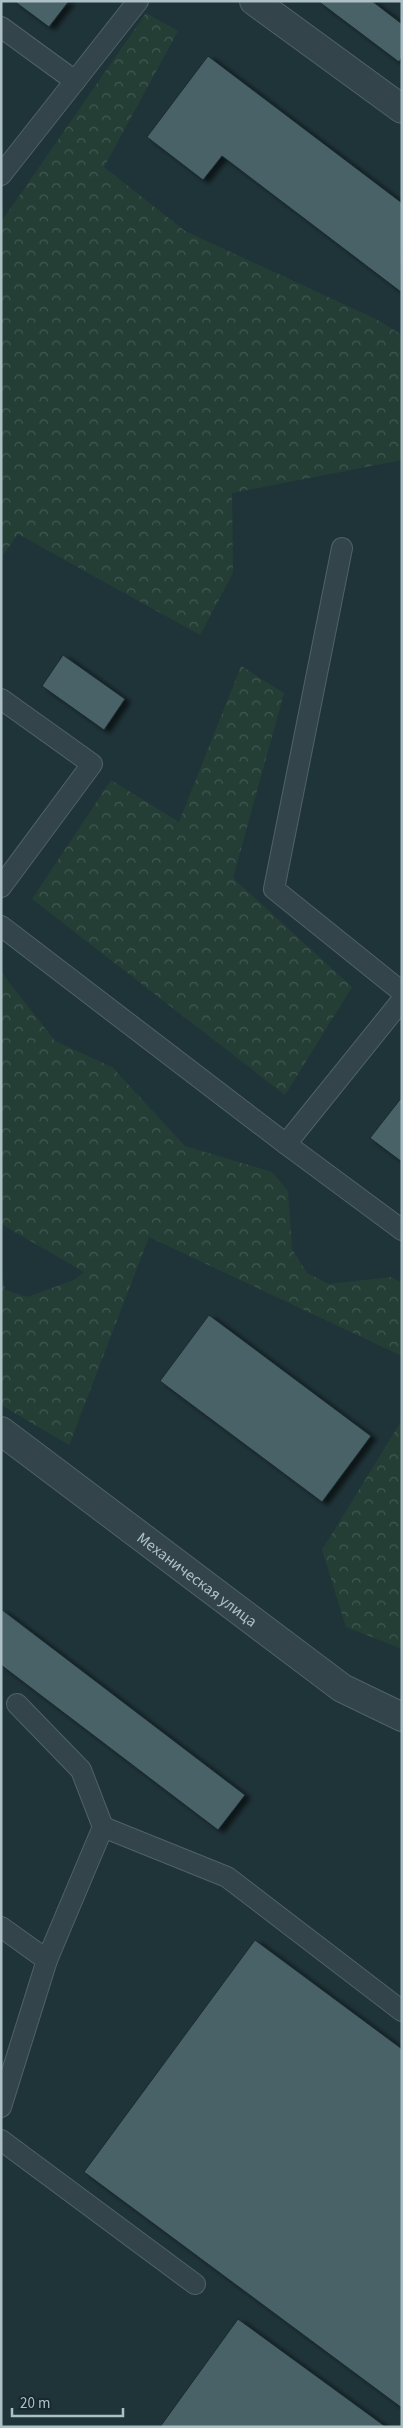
<svg xmlns="http://www.w3.org/2000/svg" width="403" height="2428" font-family="'Source Sans 3',sans-serif">
<defs>
<pattern id="forest-crowns" width="20" height="18" patternUnits="userSpaceOnUse" patternTransform="scale(1.25)"><rect width="20" height="18" fill="#243e36"/><path d="M2 6a3 3 0 1 1 6 0M12 15a3 3 0 1 1 6 0" fill="none" stroke="#415852"/></pattern>
<filter id="shadow"><feDropShadow dx="5.5" dy="3" stdDeviation="2.5" flood-color="#0009"/></filter>
</defs>
<rect width="100%" height="100%" fill="#1f3439"/>
<g fill="url(#forest-crowns)">
<path d="M146 13 178 31 104 167 185 231 376 319 402 335V460L232 493 233 573 200 635 18 534 1 558V222Z"/>
<path d="M241 666 284 693 233 878 352 987 285 1095 32 899 111 780 179 822Z"/>
<path d="M1 972 55 1041 112 1067 185 1146 272 1172 288 1191 292 1249 307 1273 329 1284 391 1277 402 1283V1356L149 1237 69 1445 1 1405V1270L5 1290 27 1297 74 1280 84 1272 1 1224Z"/>
<path d="M402 1420V1649L346 1627 322 1550Z"/>
</g>
<g fill="#4a6268" stroke="#1a2b30" filter="url(#shadow)">
<path d="M14 1H69L49 27Z"/>
<path d="M318 1H372L402 24V57L399 62Z"/>
<path d="M208 56 402 203 401 292 222 156 203 180 147 137Z"/>
<path d="M63 655 125 699 104 730 42 686Z"/>
<path d="M402 1097V1162L370 1138Z"/>
<path d="M209 1315 371 1436 322 1502 160 1381Z"/>
<path d="M1 1609 245 1795 218 1830 1 1665Z"/>
<path d="M255 1940 402 2049V2408L84 2172Z"/>
<path d="M238 2319 386 2427H160Z"/>
</g>
<g fill="none" stroke-linecap="round" stroke-linejoin="round">
<defs>
<g id="service">
<path d="M1 27 75 81"/>
<path d="M1 175 138 1"/>
<path d="M342 548 274 889 402 992"/>
<path d="M1 699 92 764 1 887"/>
<path d="M1 926 286 1144"/>
<path d="M402 1000 286 1144 402 1230"/>
<path d="M103 1827 227 1877 402 2011"/>
<path d="M1 1927 47 1960"/>
<path d="M1 2107 47 1960 103 1827 81 1770 17 1704"/>
<path d="M1 2140 195 2284"/>
</g>
<path id="minor" d="M254 1 402 109"/>
<g id="tertiary">
<path id="s1" d="M1 1431 342 1688 402 1717"/>
</g>
</defs>
<use href="#service" stroke="#506267" stroke-width="22"/>
<use href="#minor" stroke="#506267" stroke-width="30"/>
<use href="#tertiary" stroke="#506267" stroke-width="30"/>
<use href="#service" stroke="#33444a" stroke-width="20"/>
<use href="#minor" stroke="#33444a" stroke-width="28"/>
<use href="#tertiary" stroke="#33444a" stroke-width="28"/>
</g>
<g text-anchor="middle" stroke-width="4" stroke-linejoin="round" paint-order="stroke">
<g font-size="16" fill="#adc0c6" stroke="#18292e">
<text dy="6" stroke="none"><textPath href="#s1" startOffset="246">Механическая улица</textPath></text>
</g>
</g>
<rect width="403" height="2428" fill="none" stroke="#adc0c6" stroke-width="5"/>
<path d="M12 2408v8h111v-8" fill="none" stroke="#adc0c6" stroke-width="2.5"/>
<text x="20" y="2408" font-size="15" fill="#adc0c6" stroke="#18292e" stroke-width="4" paint-order="stroke">20 m</text>
</svg>
